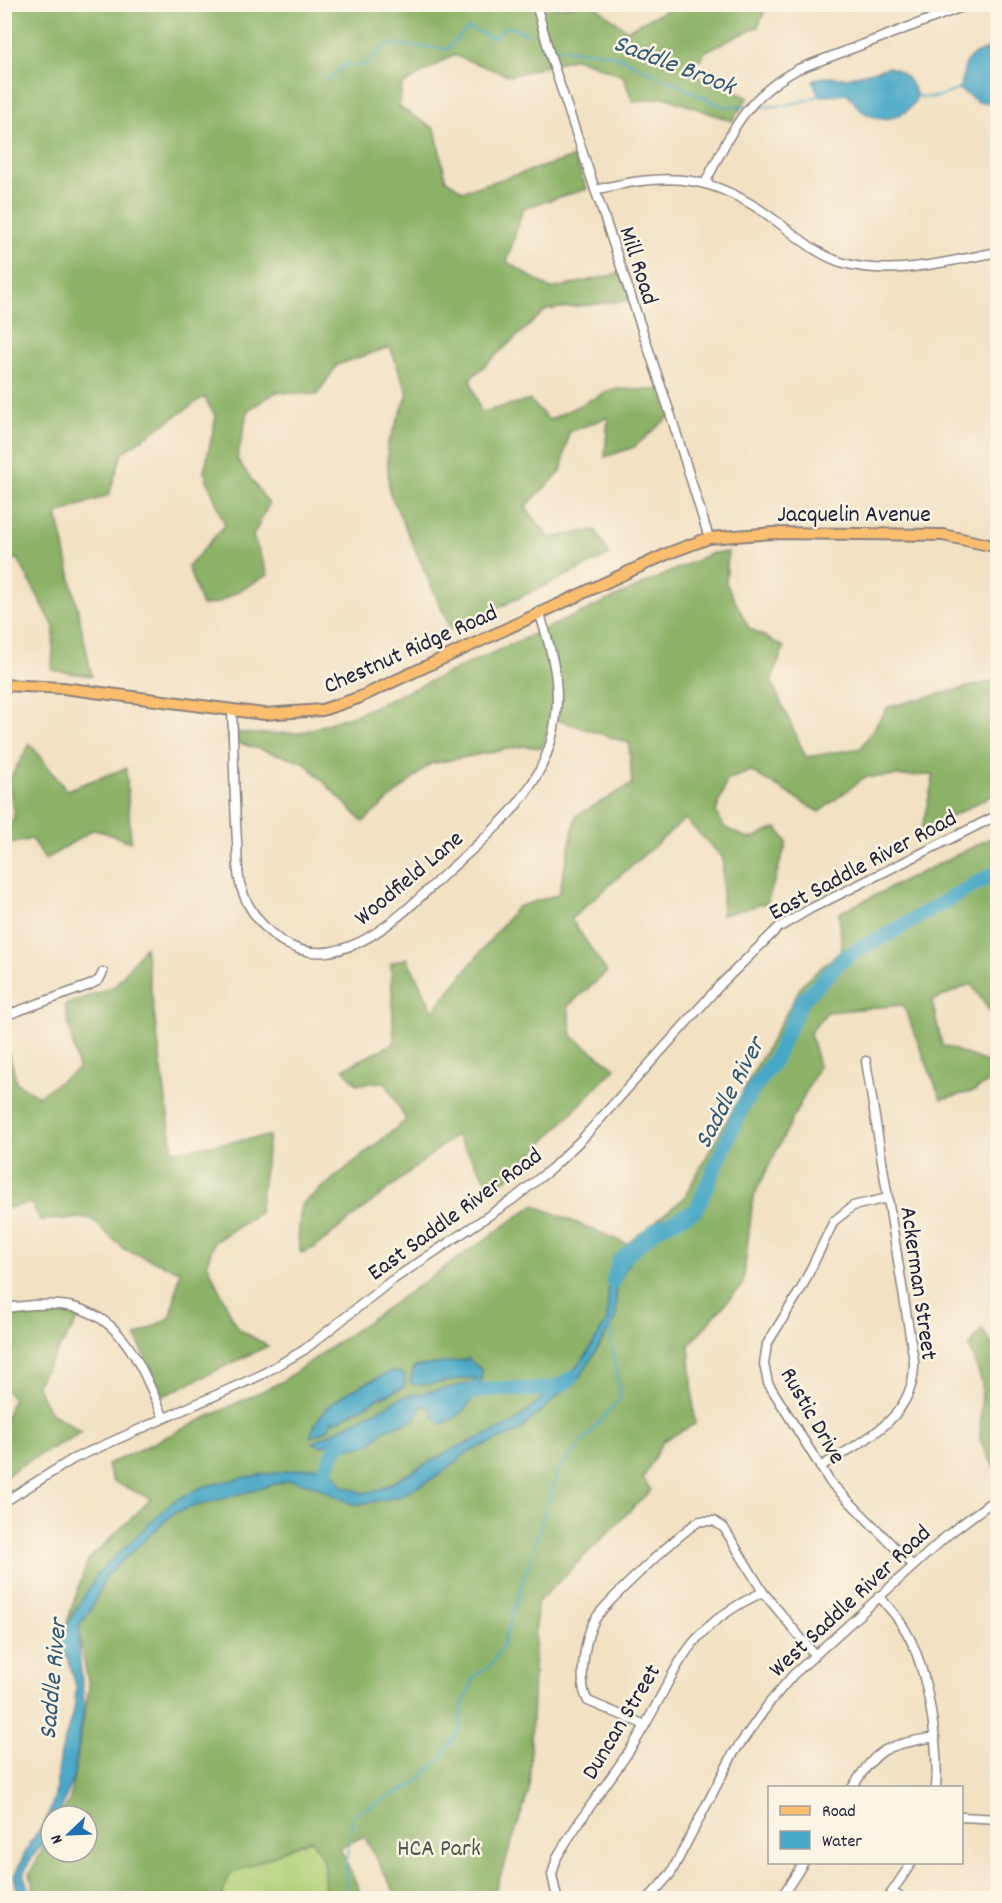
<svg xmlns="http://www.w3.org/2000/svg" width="1002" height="1903" font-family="Dekko,sans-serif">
<rect width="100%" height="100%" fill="#fcf5e5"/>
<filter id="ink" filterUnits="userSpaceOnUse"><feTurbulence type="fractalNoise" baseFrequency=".0167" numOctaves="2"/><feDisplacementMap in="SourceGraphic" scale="12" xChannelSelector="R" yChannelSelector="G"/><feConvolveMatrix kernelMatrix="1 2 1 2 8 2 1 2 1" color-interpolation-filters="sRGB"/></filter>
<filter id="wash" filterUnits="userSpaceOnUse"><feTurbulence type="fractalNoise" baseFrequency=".008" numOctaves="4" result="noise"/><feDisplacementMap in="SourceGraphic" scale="24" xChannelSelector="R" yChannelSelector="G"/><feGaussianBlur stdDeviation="1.35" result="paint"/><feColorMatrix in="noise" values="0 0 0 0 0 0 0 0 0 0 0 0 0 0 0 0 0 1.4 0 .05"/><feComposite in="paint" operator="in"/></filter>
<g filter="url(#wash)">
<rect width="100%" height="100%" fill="#f2e1c3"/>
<path fill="#b1d078" stroke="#6a795a" stroke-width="1.5" d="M312 1839 324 1860 325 1898H222L227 1875Z"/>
<g fill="#8cb268" stroke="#576a52" stroke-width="1.5">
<path d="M530 4 532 10 593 4 627 30 676 5H767L758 27 706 51 688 73 748 97 732 121 664 97 633 102 623 76 576 58 510 76 453 55 402 85 399 107 435 129 446 180 463 191 574 157 587 189 523 208 507 262 551 289 621 273 630 300 546 310 470 379 481 412 530 400 549 420 613 389 661 390 670 416 634 447 605 457 608 417 569 432 561 472 525 507 549 538 595 530 610 555 451 630 389 491 387 446 408 394 390 347 337 365 317 395 276 392 248 410 237 459 269 504 253 536 268 575 217 603 202 606 188 567 225 525 204 472 216 417 204 397 122 453 109 495 57 514 92 676 52 670 54 627 18 559 5 558V5Z"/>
<path d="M728 552 726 583 749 628 784 647 771 681 806 757 861 748 888 707 997 680V793L921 832 934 775 865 777 819 812 751 771 727 780 716 812 725 828 750 839 777 828 787 842 767 903 722 915 723 858 685 819 571 919 607 972 568 1006 572 1036 615 1068 511 1176 492 1188 456 1135 314 1248 301 1253 298 1239 301 1205 406 1120 385 1082 357 1084 343 1069 394 1043 391 963 407 958 433 1011 517 907 559 894 576 816 632 784 629 743 552 718 542 748 523 746 430 764 363 822 304 762 228 740 229 731 251 734 300 733 362 712 712 553Z"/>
<path d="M30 744 66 790 126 768 131 842 94 829 45 860 32 839 5 845V823L14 821 9 780Z"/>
<path d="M997 835V1012L991 1013 971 984 932 1001 942 1045 997 1066V1075L975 1091 941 1099 903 1005 827 1012 810 1033 819 1066 753 1198 743 1284 689 1345 695 1424 663 1441 643 1479 651 1490 537 1603 529 1791 493 1898H398L364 1836 340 1848 363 1898H325L324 1860 311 1839 228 1875 222 1898H36L30 1873 51 1834V1852H87V1816H61L70 1799 89 1687 77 1624 66 1625 88 1560 151 1499 113 1481 107 1465 281 1382 534 1205 627 1244 683 1199 803 983 842 950 839 913Z"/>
<path d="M145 947 173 1151 269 1136 259 1213 214 1242 207 1263 237 1328 268 1346 163 1396 136 1336 171 1317 180 1271 124 1249 90 1218 40 1220 31 1203 4 1209 5 1141 8 1140 4 1121 5 1039 17 1083 38 1096 78 1069 65 1005 115 986Z"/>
<path d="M82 1314 36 1384 50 1412 82 1432 18 1467 5 1478 4 1422 13 1399 5 1389V1315Z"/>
<path d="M982 1329 997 1352 996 1471 980 1440 982 1382 969 1347Z"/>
</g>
<g fill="#46a7c6" stroke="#346480" stroke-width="1.5">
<path d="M997 38V103L978 102 959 89C969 60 959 58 994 47Z"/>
<path d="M889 67C905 71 911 82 917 96 909 119 879 126 860 109 856 105 852 99 848 94L819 96 813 81C827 72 838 81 851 77 864 74 876 70 889 67Z"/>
<path d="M616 1261 629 1263 616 1288V1318L582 1374 518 1432 470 1451 439 1475 399 1497 354 1505 315 1486 290 1480 175 1512 107 1575 89 1613 80 1624 79 1651 84 1705 74 1775 59 1816H51C51 1847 32 1848 25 1871 23 1880 29 1890 31 1898H19L14 1876 30 1843 46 1821 55 1796 61 1753 75 1705 76 1686 68 1658 62 1649V1633L98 1573 172 1502 202 1487 246 1477 316 1467 333 1471 343 1486 364 1493 379 1490 453 1449 512 1424 575 1369 586 1355 607 1321 609 1272Z"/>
<path d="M468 1358 482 1371C482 1393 463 1417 442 1424L433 1417 432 1409 422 1405 414 1420 385 1430 370 1444 365 1446 344 1448 329 1443 323 1446 312 1443 403 1397 471 1383 477 1378C461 1377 419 1389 410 1383L414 1367 466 1360Z"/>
<path d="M393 1371 403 1373 406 1381 403 1388 379 1398 336 1422 332 1420 328 1430 310 1437C322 1398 359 1387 393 1371Z"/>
</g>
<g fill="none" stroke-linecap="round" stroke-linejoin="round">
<g stroke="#46a7c6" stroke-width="2">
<path d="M552 47C573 52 593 50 614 55L722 106 746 107"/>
<path d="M326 80 346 64C377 71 368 53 389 44L447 49C456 42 459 34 469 28L493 38 507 26 528 34"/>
<path d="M917 96C932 100 946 95 959 89"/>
<path d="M755 106C780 108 795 104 819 96"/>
<path d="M349 1898 345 1870 353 1815 413 1785 440 1760 459 1731 463 1704 475 1676 490 1666 502 1647 558 1471 620 1398 610 1328"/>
</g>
<g stroke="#46a7c6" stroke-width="15">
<path d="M613 1281 619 1261 657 1229 696 1210 743 1105 774 1060 802 1001 840 962 860 948 885 936 998 871"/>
<path d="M457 1395C470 1393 483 1390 496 1389 519 1388 554 1395 571 1378"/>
<path d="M311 1476H322L336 1448 351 1434"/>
</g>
</g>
</g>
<g filter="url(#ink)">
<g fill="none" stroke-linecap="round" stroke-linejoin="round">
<defs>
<g id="minor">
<path d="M536 4 550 55 672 419 709 538"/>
<path d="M705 183C731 133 745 97 798 69L970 4"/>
<path d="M595 190C671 170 716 175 779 223 799 238 819 256 844 263 892 277 950 261 998 252"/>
<path d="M232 709C234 753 234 797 237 841 238 857 236 875 242 890 248 909 263 928 280 940 341 981 405 911 446 873 489 834 535 799 551 741 564 695 554 656 539 612"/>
<path d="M4 1016 90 985 99 980 103 972"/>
<path d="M888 1198 853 1206 834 1221 801 1289 767 1344 764 1364 768 1383 830 1482 913 1566"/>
<path d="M4 1308C23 1306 42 1303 60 1305 123 1310 142 1369 164 1418"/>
<path d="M820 1467C862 1441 916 1419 914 1361L866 1061"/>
<path d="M4 1502 73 1459 261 1375 304 1350 391 1281 512 1200 551 1169 583 1138 721 984 778 928 810 909 998 815"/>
<path d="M879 1596C889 1608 900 1619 907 1633 928 1670 939 1745 936 1788"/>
<path d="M645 1725 588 1701C577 1684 585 1635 596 1618 607 1601 683 1530 700 1521H714L724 1528 763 1592 814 1654"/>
<path d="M852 1788C879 1745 887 1746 935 1737"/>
<path d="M962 1817 998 1819"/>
<path d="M892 1892 902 1898"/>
<path d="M557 1898 552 1875 557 1857C580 1817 610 1781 635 1742 679 1672 679 1631 763 1592"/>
<path d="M649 1898 671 1873 733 1754 770 1702 793 1675 950 1533 998 1497"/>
<path d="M781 1898 804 1862"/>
<path d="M888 1898 912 1862"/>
</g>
<path id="major" d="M4 685 63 688 264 714 322 710 358 698 669 553 709 538 773 533 943 535 998 547"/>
</defs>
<use href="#minor" stroke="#8a827f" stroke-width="11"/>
<use href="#major" stroke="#8a827f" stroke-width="14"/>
<use href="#minor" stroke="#fff" stroke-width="8"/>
<use href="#major" stroke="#fbbd6e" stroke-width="10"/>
</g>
</g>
<g text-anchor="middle" stroke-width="5" stroke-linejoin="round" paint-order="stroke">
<g font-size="24" fill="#22223b" stroke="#fcf5e5">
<text transform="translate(640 265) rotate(72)" y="8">Mill Road</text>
<text x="854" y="521">Jacquelin Avenue</text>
<text transform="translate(410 648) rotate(-24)" y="8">Chestnut Ridge Road</text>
<text transform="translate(862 864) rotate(-28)" y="8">East Saddle River Road</text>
<text transform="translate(408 877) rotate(-40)" y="8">Woodfield Lane</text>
<text transform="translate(454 1213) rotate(-36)" y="8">East Saddle River Road</text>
<text transform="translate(920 1283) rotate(82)" y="8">Ackerman Street</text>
<text transform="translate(814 1415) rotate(60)" y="8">Rustic Drive</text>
<text transform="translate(849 1600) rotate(-43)" y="8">West Saddle River Road</text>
<text transform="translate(620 1721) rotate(-59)" y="8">Duncan Street</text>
</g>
<g font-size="24" fill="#4d564d" stroke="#fcf5e5">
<text x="439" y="1855">HCA Park</text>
</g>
<g font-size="26" font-style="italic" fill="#305773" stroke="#fcf5e5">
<text transform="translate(675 63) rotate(21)" y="9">Saddle Brook</text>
<text transform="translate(728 1092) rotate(-62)" y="9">Saddle River</text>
<text transform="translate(51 1679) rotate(-85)" y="9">Saddle River</text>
</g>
</g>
<rect width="1002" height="1903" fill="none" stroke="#fcf5e5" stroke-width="24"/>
<rect x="768" y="1786" width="195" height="78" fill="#fcf5e5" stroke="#a5a1a1" stroke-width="1.5"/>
<rect x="780" y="1806" width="30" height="9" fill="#fbbd6e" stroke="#a5a1a1" stroke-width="1.5"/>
<text x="822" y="1816" font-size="18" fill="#22223b">Road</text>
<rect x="780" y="1831" width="30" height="18" fill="#46a7c6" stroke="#a5a1a1" stroke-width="1.5"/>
<text x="822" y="1846" font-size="18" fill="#22223b">Water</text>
<g transform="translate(69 1834) rotate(247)"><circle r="28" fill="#fcf5e5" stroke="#a5a1a1" stroke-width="1.5"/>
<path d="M0-4.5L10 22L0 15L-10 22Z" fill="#1f6fb2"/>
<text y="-9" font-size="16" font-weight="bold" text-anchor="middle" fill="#22223b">N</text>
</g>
</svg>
